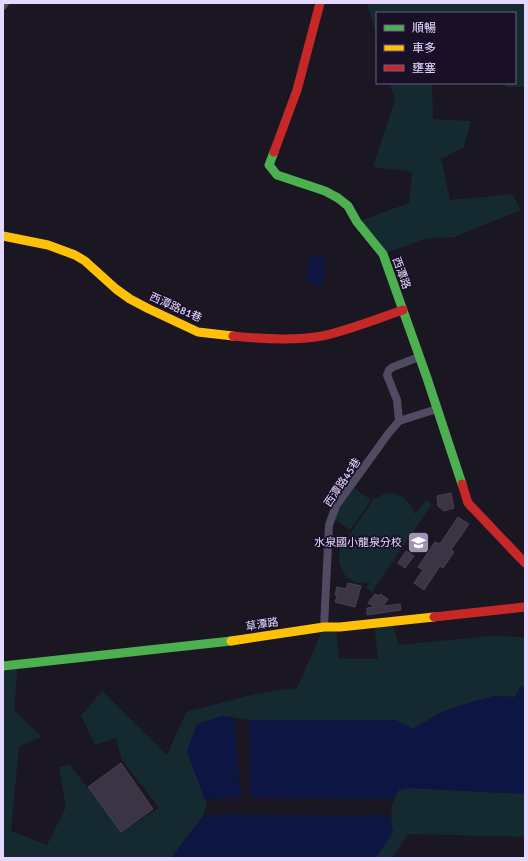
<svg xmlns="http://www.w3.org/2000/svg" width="528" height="861" font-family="Signika,'Noto Sans TC',sans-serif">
<rect width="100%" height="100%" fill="#1a1622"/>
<g fill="#152a30">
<path d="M367 3H525V87H506L504 83H515V13H377V37Z"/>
<path d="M390 83H432L433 119 471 121 464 147 441 159 450 200 512 194 521 210 454 237 427 238 383 254 357 222 409 203 412 172 373 167 395 100Z"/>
<path d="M354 488 371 500 350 530 333 518Z"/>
<path d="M390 493C402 493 411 503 415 514L426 500 432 504 372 592 366 588 370 582C347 587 336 568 340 549L373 500 384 494Z"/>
<path d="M392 621 399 645 489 636 525 637V689L521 686 515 697 494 696 442 712 413 729 396 720H249L222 716 187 751 207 804 203 816 171 858H3V666L18 664 14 710 42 737 19 746 11 831 47 845 66 807 59 767 70 765 121 832 159 808 122 760 116 738 95 745 81 716 102 691 167 755 186 712 259 693 297 688 324 627 336 628 339 659H378L374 623Z"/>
<path d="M409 788 525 794V837L408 834 392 858H376L393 832C390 816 390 804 399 790Z"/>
</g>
<g fill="#0d1642">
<path d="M310 257H323L325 259 322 285 320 286 306 281Z"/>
<path d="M521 686 525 689V794L409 788 399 790 393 799 250 798 249 720H396L413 729 442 712 468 703 494 696 515 697Z"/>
<path d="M222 716 234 718 241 797 205 800 187 751 197 724Z"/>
<path d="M379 813 390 818 393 832 376 858H171L203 816 226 814 368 816Z"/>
</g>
<g fill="#3a3444" stroke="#484156">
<path d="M451 493 454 508 444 511 438 506 437 496Z"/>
<path d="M458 517 469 524 451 550 454 552 443 568 440 566 424 590 414 583 423 570 418 567 435 542 440 544Z"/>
<path d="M406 551 414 556 405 568 398 563Z"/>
<path d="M348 583 361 586 355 607 335 602 337 596 335 595 337 587 346 589Z"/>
<path d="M375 594 379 596 380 594 388 599 383 606 400 604 401 610 367 615V608L375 607 368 603Z"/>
<path d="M121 763 153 809 121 832 88 787Z"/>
</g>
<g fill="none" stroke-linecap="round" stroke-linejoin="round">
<g stroke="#504b63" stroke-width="8">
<path d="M3 6 5 3"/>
<path d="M399 421 397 400 387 375 389 370 393 367 419 357"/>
<path d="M324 627 329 525 336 506 388 434 399 421 437 409"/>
</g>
<g stroke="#4caf50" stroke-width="9">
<path d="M274 152 269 165 277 175 325 191 338 198 348 206 357 222 383 254 427 378 462 484"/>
<path d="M3 666 231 641"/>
</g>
<g stroke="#ffc107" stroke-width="9">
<path d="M3 236 48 245 75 255 85 261 116 289 130 299 149 309 198 332 233 336"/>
<path d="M231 641 324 627H340L434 617"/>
</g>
<g stroke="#c62828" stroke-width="9">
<path d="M274 152 297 90 320 3"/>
<path d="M233 336C261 339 294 341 322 336 350 330 376 319 403 310"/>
<path d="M462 484 468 503 525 563"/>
<path d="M434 617 525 607"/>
</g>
</g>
<defs>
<symbol id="school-square" viewBox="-11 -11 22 22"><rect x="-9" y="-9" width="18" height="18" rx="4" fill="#9d94b1" stroke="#191028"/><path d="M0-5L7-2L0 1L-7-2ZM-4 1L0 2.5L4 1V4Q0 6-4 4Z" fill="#fff"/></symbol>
</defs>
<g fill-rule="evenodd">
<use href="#school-square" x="406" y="530" width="25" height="25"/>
</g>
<g text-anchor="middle" stroke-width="3.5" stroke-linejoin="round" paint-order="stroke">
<g font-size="11" fill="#e4d8fe" stroke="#191028">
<text transform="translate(402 273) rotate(70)" y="4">西潭路</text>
<text transform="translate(176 307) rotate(24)" y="4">西潭路81巷</text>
<text transform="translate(342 482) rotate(-56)" y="4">西潭路45巷</text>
<text transform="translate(262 624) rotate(-9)" y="4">草潭路</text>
</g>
<g font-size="11" fill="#e4d8fe" stroke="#191028" text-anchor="end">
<text x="402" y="546">水泉國小龍泉分校</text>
</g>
</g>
<rect width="528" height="861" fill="none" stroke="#e4d8fe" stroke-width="8"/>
<rect x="376" y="12" width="140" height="72" fill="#191028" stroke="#6a607e"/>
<rect x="384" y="25" width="20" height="6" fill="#4caf50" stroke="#6a607e"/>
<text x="412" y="32" font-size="12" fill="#e4d8fe">順暢</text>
<rect x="384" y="45" width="20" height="6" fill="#ffc107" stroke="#6a607e"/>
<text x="412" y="52" font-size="12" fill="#e4d8fe">車多</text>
<rect x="384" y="65" width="20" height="6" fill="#c62828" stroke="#6a607e"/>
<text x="412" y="72" font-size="12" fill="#e4d8fe">壅塞</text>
</svg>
